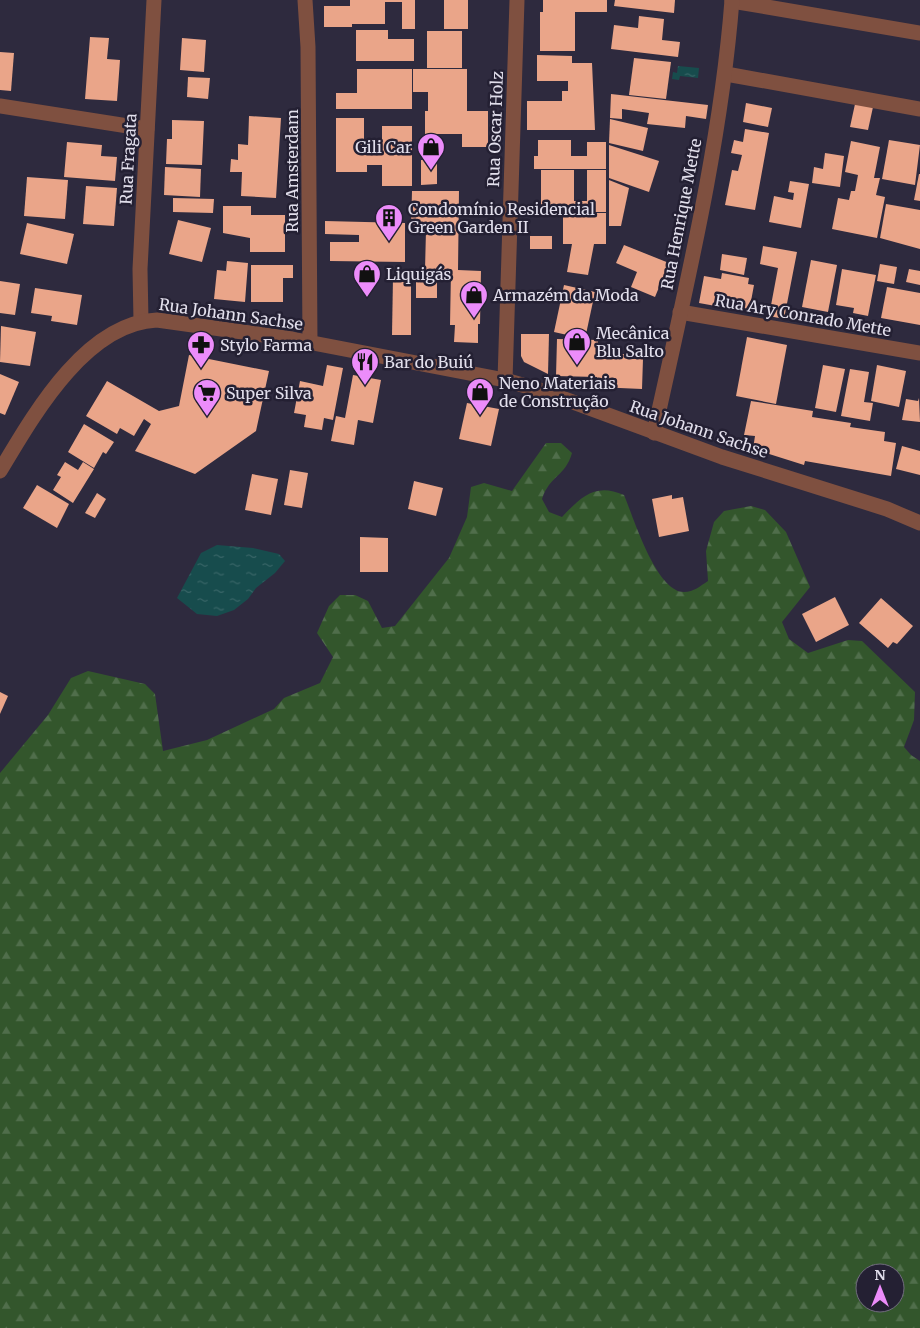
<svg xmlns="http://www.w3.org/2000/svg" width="920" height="1328" font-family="Merriweather,serif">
<defs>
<pattern id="forest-firs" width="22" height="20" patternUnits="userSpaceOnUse" patternTransform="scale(1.25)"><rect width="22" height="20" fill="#33562c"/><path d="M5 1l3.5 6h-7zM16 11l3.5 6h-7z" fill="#506e4b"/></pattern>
<pattern id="water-ripples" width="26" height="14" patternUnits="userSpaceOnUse" patternTransform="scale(1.25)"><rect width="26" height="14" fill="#174c4d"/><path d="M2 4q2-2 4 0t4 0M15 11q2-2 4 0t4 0" fill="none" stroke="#386567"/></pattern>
</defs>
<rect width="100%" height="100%" fill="#2e2a3e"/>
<path fill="url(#forest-firs)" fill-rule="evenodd" d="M546 443H561L572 453C565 477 550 475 542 499L549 512 562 517C581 497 595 482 624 495 633 516 656 592 684 592 694 592 700 586 708 581L706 551 714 522 724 511 751 506 765 510 786 532 810 587 782 622 789 639 808 653 848 640 862 641 915 692 914 720 904 747 911 755 920 761V1328H0V773L48 715 71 678 88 671 145 684 155 694 163 751 207 740 274 709 284 698 320 683 333 657 317 633 329 606 340 595H355L368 601 382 628 395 626 449 558 467 517 471 487 484 483 512 491ZM865 1273H895V1303H865Z"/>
<g fill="url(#water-ripples)">
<path d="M678 66 699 68 698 78 680 76 679 80 672 79 673 72 677 73Z"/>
<path d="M217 545 253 548 279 554 285 561 275 573 256 588 248 599 234 610 217 616 197 614 177 598 201 553Z"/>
</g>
<g fill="#eaa589">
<path d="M350 0H415V29H402V2H385V24H352V27H324V6H350Z"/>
<rect x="444" y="0" width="24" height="29"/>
<path d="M543 0H607V12H575V51H540V12H543Z"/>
<path d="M615 0H675L674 13 614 6Z"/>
<path d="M639 16 664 19 662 40 680 42 678 57 611 49 614 25 638 28Z"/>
<path d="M356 30H388V39H414V61H356Z"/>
<rect x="427" y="31" width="35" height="37"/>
<path d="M90 37 109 38 107 59 120 60 117 101 85 99Z"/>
<path d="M182 38 206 40 204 72 180 70Z"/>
<path d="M0 52 14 53 11 91 0 90Z"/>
<path d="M537 55 572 56V63H592L595 130H527V101H562V91H568V81H537Z"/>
<path d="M634 58 671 62 666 99 629 95Z"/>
<path d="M357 69H412V109H336V93H357Z"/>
<path d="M413 69H467V111H488V147H462V134H425V111H428V92H413Z"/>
<path d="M188 77 210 78 208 99 187 97Z"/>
<path d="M611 94 708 105 706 119 686 116 685 128 647 124 649 113 622 109V119L610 118Z"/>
<path d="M746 103 772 108 768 127 743 122Z"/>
<path d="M855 104 873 107 868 130 850 127Z"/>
<path d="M249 116 281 118 276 198 241 196 242 172H230L231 159 238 160V144L248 145Z"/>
<path d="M336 118H364V148H382V126H412V186H382V165H367V172H336Z"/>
<path d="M610 119 648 128 643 151 609 143Z"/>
<path d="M172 120 204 121 202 165 166 164 167 139H172Z"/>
<path d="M745 129 769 133 755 210 725 205 732 170 738 171 742 155 731 153 734 140 743 142Z"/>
<path d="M538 140H571V156H587V142H606V169H534V156H538Z"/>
<path d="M889 140 920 145 915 185 882 179Z"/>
<path d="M851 141 880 147 874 178H880L876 195 885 197 877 238 832 229 838 198 849 200 851 191H855L858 175 845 172Z"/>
<path d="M67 142 102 145 101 156 117 157 115 181 64 177Z"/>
<path d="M609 145 659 161 649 192 609 178Z"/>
<path d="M825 153 844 156 840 187 812 183 814 167 823 169Z"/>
<path d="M421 160H437V184L421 185Z"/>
<path d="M165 167 201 169 200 197 164 195Z"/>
<path d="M541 170H574V201H587V170H606V212H567V205H541Z"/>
<path d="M919 174H920V201L914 200Z"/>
<path d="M27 177 68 180 65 219 24 216Z"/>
<path d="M609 180 629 188 621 226H609Z"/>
<path d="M790 181 809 184 801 228 769 222 774 196 793 200 794 193 788 192Z"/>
<path d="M86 186 117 188 114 226 83 224Z"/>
<path d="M412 191H459L458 270 481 271 480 324H478V343L454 342 455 325H450L451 270H425L426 230H411Z"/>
<path d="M173 198 214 199 213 213 173 212Z"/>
<path d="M886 204 920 210V249L880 238Z"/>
<path d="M223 206H251V215H285V252H250V238L223 233Z"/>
<path d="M563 213H606V244H594L588 275 567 272 572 244H563Z"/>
<path d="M178 220 211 228 202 262 169 254Z"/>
<path d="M325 221 405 223V262L330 261V242H359V235L325 234Z"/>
<path d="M27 223 74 234 67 264 20 254Z"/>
<rect x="530" y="236" width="22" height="13"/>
<path d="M624 245 669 263 655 297 631 287 637 272 616 263Z"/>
<path d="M763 246 797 252 784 319 769 316 778 268 760 264Z"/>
<path d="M722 254 747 258 744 275 720 270Z"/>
<path d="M811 260 837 265 828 312 802 307Z"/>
<path d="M227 261 248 263 245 302 214 299 217 270 226 271Z"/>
<path d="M880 264 897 267 894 284 877 281Z"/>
<path d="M251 265H293V278H283V302H251Z"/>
<path d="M842 269 876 275 868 316 853 313 854 308 836 305Z"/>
<path d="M909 269 920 271V285L906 282Z"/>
<rect x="416" y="272" width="21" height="26"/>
<path d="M722 273 749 278 748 284 754 285 749 312 699 303 704 276 721 279Z"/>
<path d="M393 277H411V335H392Z"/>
<path d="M0 281 20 284 15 315 0 313Z"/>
<path d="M564 285 595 292 585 339 554 332Z"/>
<path d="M887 287 920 293V325L881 318Z"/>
<path d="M35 288 82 295 77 325 51 321 52 316 31 313Z"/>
<path d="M1 326 36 332 30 366 0 362Z"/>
<path d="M521 334H549L548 374 524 362 521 356Z"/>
<path d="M747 337 787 345 776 404 736 396Z"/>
<path d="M557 339 598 340V357L620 358V354H630V359H643L642 389 597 387V377L556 376Z"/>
<path d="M189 355 269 371 256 431 195 474 135 451 151 424 144 419 134 436 120 428 117 434 86 416 107 381 159 411 179 406Z"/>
<path d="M327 365 343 368 333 420 324 418 322 430 304 427 306 415 294 413 300 381 323 386Z"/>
<path d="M823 365 845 369 836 412 815 408Z"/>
<path d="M877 365 906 371 899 407 871 401Z"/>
<path d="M850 369 869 372 864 402 873 403 870 421 841 416Z"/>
<path d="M0 374 19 382 5 415 0 413Z"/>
<path d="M353 375 381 380 373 423 358 420 354 445 331 441 336 416 345 418Z"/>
<path d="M919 398 920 422 902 420 906 399 918 401Z"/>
<path d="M751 401 813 411 812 417 851 423 850 427 885 432 884 441 896 443 891 476 805 461 804 465 753 449 755 436 744 435Z"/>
<path d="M467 403 499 409 491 446 459 439Z"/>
<path d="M84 424 114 442 106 454 103 452 94 468 68 452Z"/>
<path d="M902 446 920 451V475L896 469Z"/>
<path d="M65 462 78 470 83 462 94 469 73 503 53 490 61 477 57 475Z"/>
<path d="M290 470 308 473 302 508 284 505Z"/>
<path d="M252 474 278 479 271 515 245 510Z"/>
<path d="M414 481 443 488 436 516 408 509Z"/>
<path d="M37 485 69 504 57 528 23 508Z"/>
<path d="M97 493 106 499 95 518 85 513Z"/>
<path d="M672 495V499L683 497 689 531 659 537 652 499Z"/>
<path d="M360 537 388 538V572H360Z"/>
<path d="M835 597 849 625 816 642 802 614Z"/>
<path d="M881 598 913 626 897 644 893 642 888 648 859 623Z"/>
<path d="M0 692 8 696 0 714Z"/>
</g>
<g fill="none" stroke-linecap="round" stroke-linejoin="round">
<g stroke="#7f5040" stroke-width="15">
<path d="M305 0 308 47 310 343"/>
<path d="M732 1 920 33"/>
<path d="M726 74 920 109"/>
<path d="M0 106 147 129"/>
<path d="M680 312 920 353"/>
<path d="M141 321 140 269 154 0"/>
<path d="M505 380 517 0"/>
<path d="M654 433C685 291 721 144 732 0"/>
<path d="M0 471C33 416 85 323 157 320L292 339 505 380 543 391 722 457 887 509 920 523"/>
</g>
</g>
<defs>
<symbol id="shop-pin" viewBox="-11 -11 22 30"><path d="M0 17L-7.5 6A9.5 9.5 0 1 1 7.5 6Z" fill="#ec8cfa" stroke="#242033"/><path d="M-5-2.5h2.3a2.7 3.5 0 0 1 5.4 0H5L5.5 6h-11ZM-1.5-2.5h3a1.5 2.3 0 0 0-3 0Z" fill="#111"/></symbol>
<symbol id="building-pin" viewBox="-11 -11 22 30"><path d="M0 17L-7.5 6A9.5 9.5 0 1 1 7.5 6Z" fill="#ec8cfa" stroke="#242033"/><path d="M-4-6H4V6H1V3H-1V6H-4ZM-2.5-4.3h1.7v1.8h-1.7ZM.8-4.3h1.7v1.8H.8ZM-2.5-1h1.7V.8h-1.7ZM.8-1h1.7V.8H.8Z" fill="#111"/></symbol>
<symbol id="pharmacy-pin" viewBox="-11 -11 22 30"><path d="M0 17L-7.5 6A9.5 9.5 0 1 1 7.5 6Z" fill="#ec8cfa" stroke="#242033"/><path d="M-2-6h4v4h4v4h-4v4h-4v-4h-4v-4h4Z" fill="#111"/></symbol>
<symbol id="restaurant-pin" viewBox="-11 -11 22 30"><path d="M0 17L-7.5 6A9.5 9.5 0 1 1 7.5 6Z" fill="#ec8cfa" stroke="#242033"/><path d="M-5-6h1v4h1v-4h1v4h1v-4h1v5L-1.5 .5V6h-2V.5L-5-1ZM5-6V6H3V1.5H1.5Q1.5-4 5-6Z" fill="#111"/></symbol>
<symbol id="supermarket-pin" viewBox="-11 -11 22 30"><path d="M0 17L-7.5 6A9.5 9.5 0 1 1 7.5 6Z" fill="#ec8cfa" stroke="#242033"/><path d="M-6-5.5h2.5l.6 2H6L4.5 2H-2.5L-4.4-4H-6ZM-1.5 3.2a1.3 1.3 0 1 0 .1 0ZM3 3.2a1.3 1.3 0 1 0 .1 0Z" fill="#111"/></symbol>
</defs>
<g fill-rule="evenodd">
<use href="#shop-pin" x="415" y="131" width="32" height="43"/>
<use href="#building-pin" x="373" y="202" width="32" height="43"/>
<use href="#shop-pin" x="351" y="258" width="32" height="43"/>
<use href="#shop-pin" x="458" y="279" width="32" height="43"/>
<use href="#shop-pin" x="561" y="326" width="32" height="43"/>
<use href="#pharmacy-pin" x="185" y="329" width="32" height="43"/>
<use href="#restaurant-pin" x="349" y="346" width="32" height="43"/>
<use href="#shop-pin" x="464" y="376" width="32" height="43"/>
<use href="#supermarket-pin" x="191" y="377" width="32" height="43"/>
</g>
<g text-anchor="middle" stroke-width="5" stroke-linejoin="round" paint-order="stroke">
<g font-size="16" fill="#e2dfec" stroke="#242033">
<text transform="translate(495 129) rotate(-88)" y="6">Rua Oscar Holz</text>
<text transform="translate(128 159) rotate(-87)" y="6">Rua Fragata</text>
<text transform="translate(292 171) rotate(-90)" y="6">Rua Amsterdam</text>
<text transform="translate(681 214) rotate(-79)" y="6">Rua Henrique Mette</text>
<text transform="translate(231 314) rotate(8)" y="6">Rua Johann Sachse</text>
<text transform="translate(803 315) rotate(10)" y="6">Rua Ary Conrado Mette</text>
<text transform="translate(699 429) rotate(19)" y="6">Rua Johann Sachse</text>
</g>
<g font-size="16" fill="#e2dfec" stroke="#242033" text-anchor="start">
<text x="412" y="153" text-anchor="end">Gili Car</text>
<text x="408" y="215">Condomínio Residencial<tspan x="408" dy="18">Green Garden II</tspan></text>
<text x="386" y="280">Liquigás</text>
<text x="493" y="301">Armazém da Moda</text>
<text x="596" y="339">Mecânica<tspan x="596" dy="18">Blu Salto</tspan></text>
<text x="220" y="351">Stylo Farma</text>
<text x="384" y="368">Bar do Buiú</text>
<text x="499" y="389">Neno Materiais<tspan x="499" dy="18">de Construção</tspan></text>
<text x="226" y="399">Super Silva</text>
</g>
</g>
<g transform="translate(880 1288)"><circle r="24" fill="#242033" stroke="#706c7d"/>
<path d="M0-4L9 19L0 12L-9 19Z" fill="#ec8cfa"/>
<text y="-8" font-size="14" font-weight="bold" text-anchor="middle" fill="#e2dfec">N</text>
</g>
</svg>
